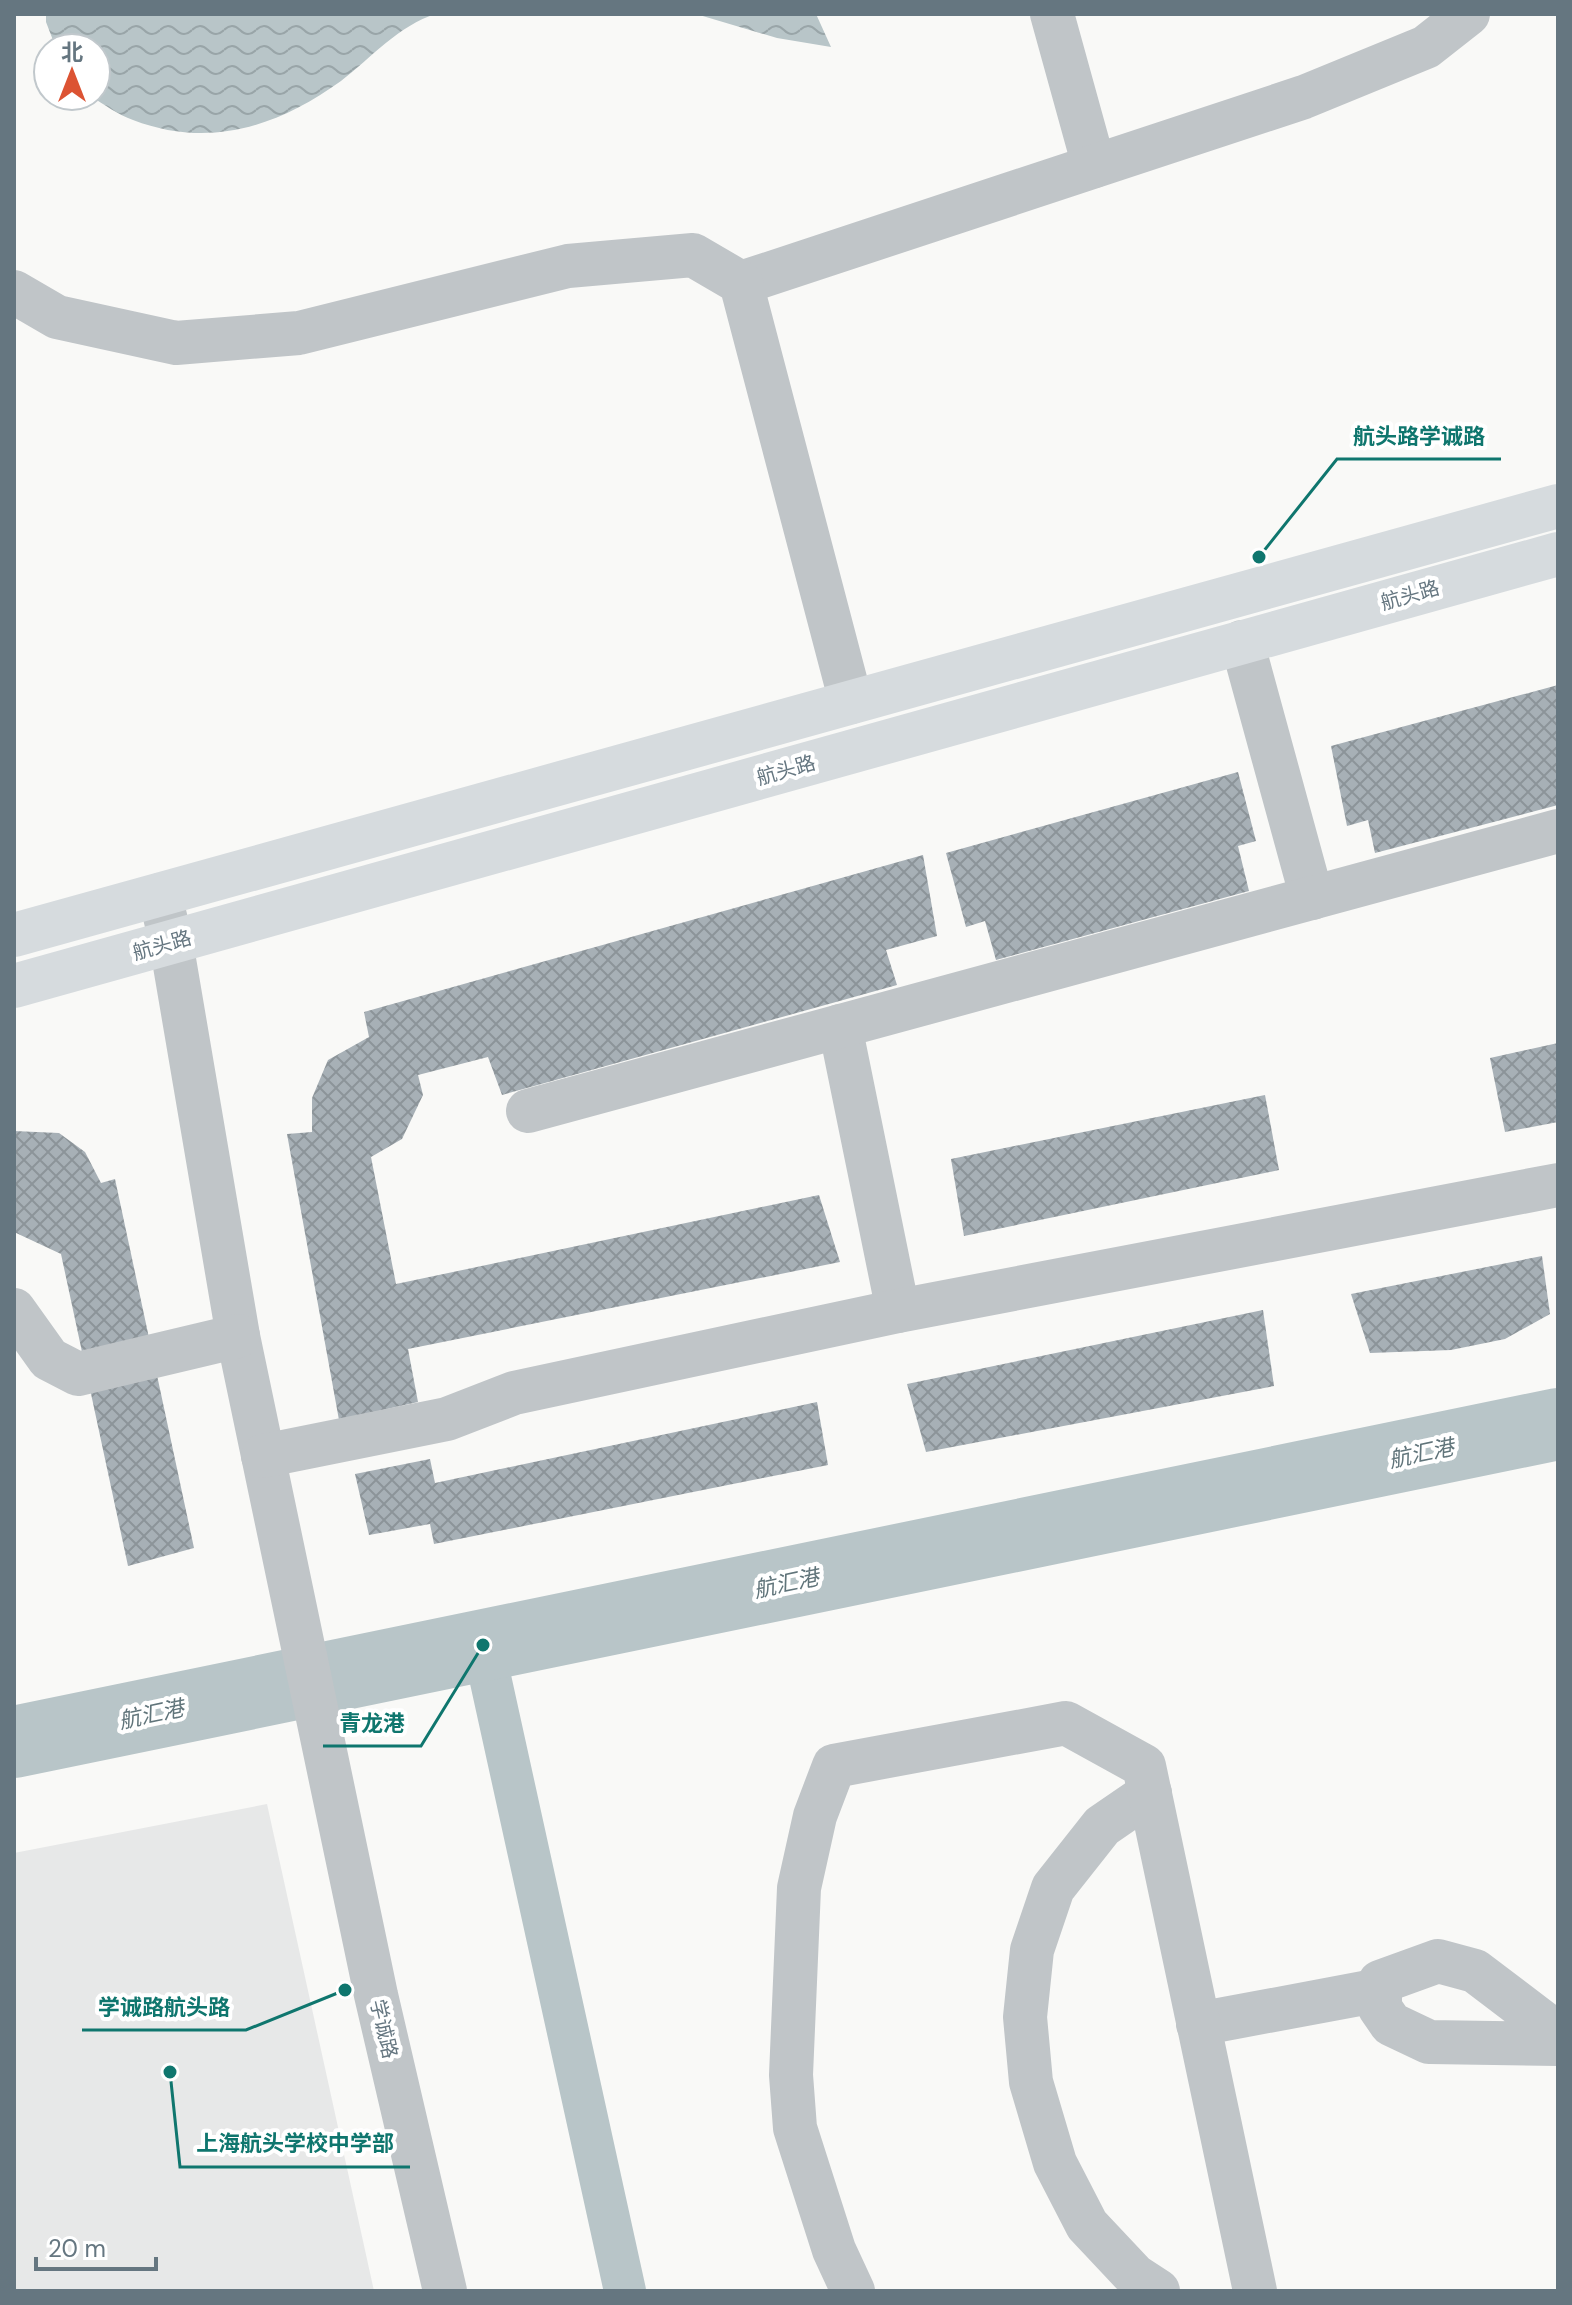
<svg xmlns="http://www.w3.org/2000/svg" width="1572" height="2305" font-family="'DM Sans','Noto Sans SC',sans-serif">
<defs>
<pattern id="water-waves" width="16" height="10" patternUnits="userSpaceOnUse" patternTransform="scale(2)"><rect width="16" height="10" fill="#b8c5c8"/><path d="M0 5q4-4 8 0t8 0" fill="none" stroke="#99a5a8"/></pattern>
<pattern id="building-cross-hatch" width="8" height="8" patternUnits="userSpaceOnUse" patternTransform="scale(2)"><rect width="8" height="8" fill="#a7b0b6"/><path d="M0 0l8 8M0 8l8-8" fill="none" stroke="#8c9499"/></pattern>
</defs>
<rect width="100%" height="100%" fill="#f9f9f7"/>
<path fill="#e7e8e8" d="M267 1804 374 2291H14V1853Z"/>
<g fill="url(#water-waves)">
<path d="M46 14H436C399 25 371 58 341 81 277 127 209 149 133 120 118 115 104 104 90 96H96V48H56L46 22Z"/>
<path d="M696 14H816L831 47 777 38Z"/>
</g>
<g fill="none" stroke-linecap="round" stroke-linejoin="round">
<path stroke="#b8c5c8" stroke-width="42" d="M483 1645 625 2291"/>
<path stroke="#b8c5c8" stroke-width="72" d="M14 1742 1558 1424"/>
</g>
<g fill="url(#building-cross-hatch)">
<path d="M1558 685V805L1375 853 1368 820 1347 826 1331 746Z"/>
<path d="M1238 772 1256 841 1238 846 1249 891 996 960 985 921 966 927 946 853Z"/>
<path d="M923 855 937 936 886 950 897 985 502 1095 488 1057 418 1075 423 1095 402 1139 371 1157 396 1284 819 1195 840 1262 408 1349 418 1402 339 1420 287 1134 312 1132V1098L328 1060 369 1037 364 1012Z"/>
<path d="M1558 1043V1122L1505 1132 1490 1058Z"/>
<path d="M1265 1095 1279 1170 964 1236 951 1159Z"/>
<path d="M14 1131 59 1133 85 1152 101 1183 115 1179 194 1548 128 1566 61 1254 14 1232Z"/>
<path d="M1542 1256 1550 1314 1505 1339 1451 1350 1370 1353 1351 1294Z"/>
<path d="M1263 1310 1274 1386 926 1452 907 1384Z"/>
<path d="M817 1402 828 1465 434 1544 430 1524 369 1535 355 1474 430 1459 435 1483Z"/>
</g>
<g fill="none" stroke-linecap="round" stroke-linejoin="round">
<g stroke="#c0c5c8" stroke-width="44">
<path d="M1052 14 1094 166"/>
<path d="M741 283 1304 97 1426 47 1468 14"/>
<path d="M14 292 57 317 176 343 299 333 568 266 693 255 741 283 851 702"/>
<path d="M1242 642 1312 898"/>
<path d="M160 895 171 942 238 1336 376 1995 445 2291"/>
<path d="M840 1026 898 1311"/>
<path d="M528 1111 1558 831"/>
<path d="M14 1310 49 1359 78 1374 238 1336"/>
<path d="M263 1456 447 1419 514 1393 898 1311 1558 1185"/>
<path d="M1150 1793 1102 1826 1053 1888 1032 1950 1025 2017 1031 2082 1055 2163 1087 2225 1135 2276 1158 2291"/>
<path d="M1198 2024 1380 1990"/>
<path d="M1558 2034 1475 1971 1438 1961 1380 1982V2008L1391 2024 1429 2042 1558 2044"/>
<path d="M853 2291 834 2250 795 2128 791 2075 799 1888 815 1816 834 1766 1066 1723 1144 1766 1255 2291"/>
</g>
<g stroke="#d6dbde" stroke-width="44">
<path d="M14 935 1558 506"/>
<path d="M14 986 1558 554"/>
</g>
</g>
<g text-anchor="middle" stroke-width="8" stroke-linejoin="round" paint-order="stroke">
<g font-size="20" fill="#657680" stroke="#fff">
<text transform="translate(1410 595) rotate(-16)" y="7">航头路</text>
<text transform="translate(786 770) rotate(-16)" y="7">航头路</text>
<text transform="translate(162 945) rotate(-16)" y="7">航头路</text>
<text transform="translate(384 2029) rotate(77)" y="7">学诚路</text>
</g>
<g font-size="22" font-style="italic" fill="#60747a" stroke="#fff">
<text transform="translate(1421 1453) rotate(-12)" y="8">航汇港</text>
<text transform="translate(786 1583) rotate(-12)" y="8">航汇港</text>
<text transform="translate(151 1714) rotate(-12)" y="8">航汇港</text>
</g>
</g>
<path fill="none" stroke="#0f766e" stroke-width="3" d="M1259 557L1337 459H1501M483 1645L421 1746H323M345 1990L246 2030H82M170 2072L180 2167H410"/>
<g fill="#0f766e" stroke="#fff" stroke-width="3">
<circle cx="1259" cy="557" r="8"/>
<circle cx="483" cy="1645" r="8"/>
<circle cx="345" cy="1990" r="8"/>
<circle cx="170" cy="2072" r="8"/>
</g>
<g font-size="22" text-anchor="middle" font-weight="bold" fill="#0f766e" stroke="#fff" stroke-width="8" stroke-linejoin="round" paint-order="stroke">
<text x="1419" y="444">航头路学诚路</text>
<text x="372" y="1731">青龙港</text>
<text x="164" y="2015">学诚路航头路</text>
<text x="295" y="2151">上海航头学校中学部</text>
</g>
<rect width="1572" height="2305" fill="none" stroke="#657680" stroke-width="32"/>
<g transform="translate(72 72)"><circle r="38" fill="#ffffff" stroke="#c1c8cc" stroke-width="2"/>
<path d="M0-6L14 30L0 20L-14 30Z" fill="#dc5333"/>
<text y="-12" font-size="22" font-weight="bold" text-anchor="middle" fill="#657680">北</text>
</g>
<path d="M36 2257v12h120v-12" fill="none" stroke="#657680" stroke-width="4"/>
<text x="48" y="2257" font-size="24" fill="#657680" stroke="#ffffff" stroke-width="6" paint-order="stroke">20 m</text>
</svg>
